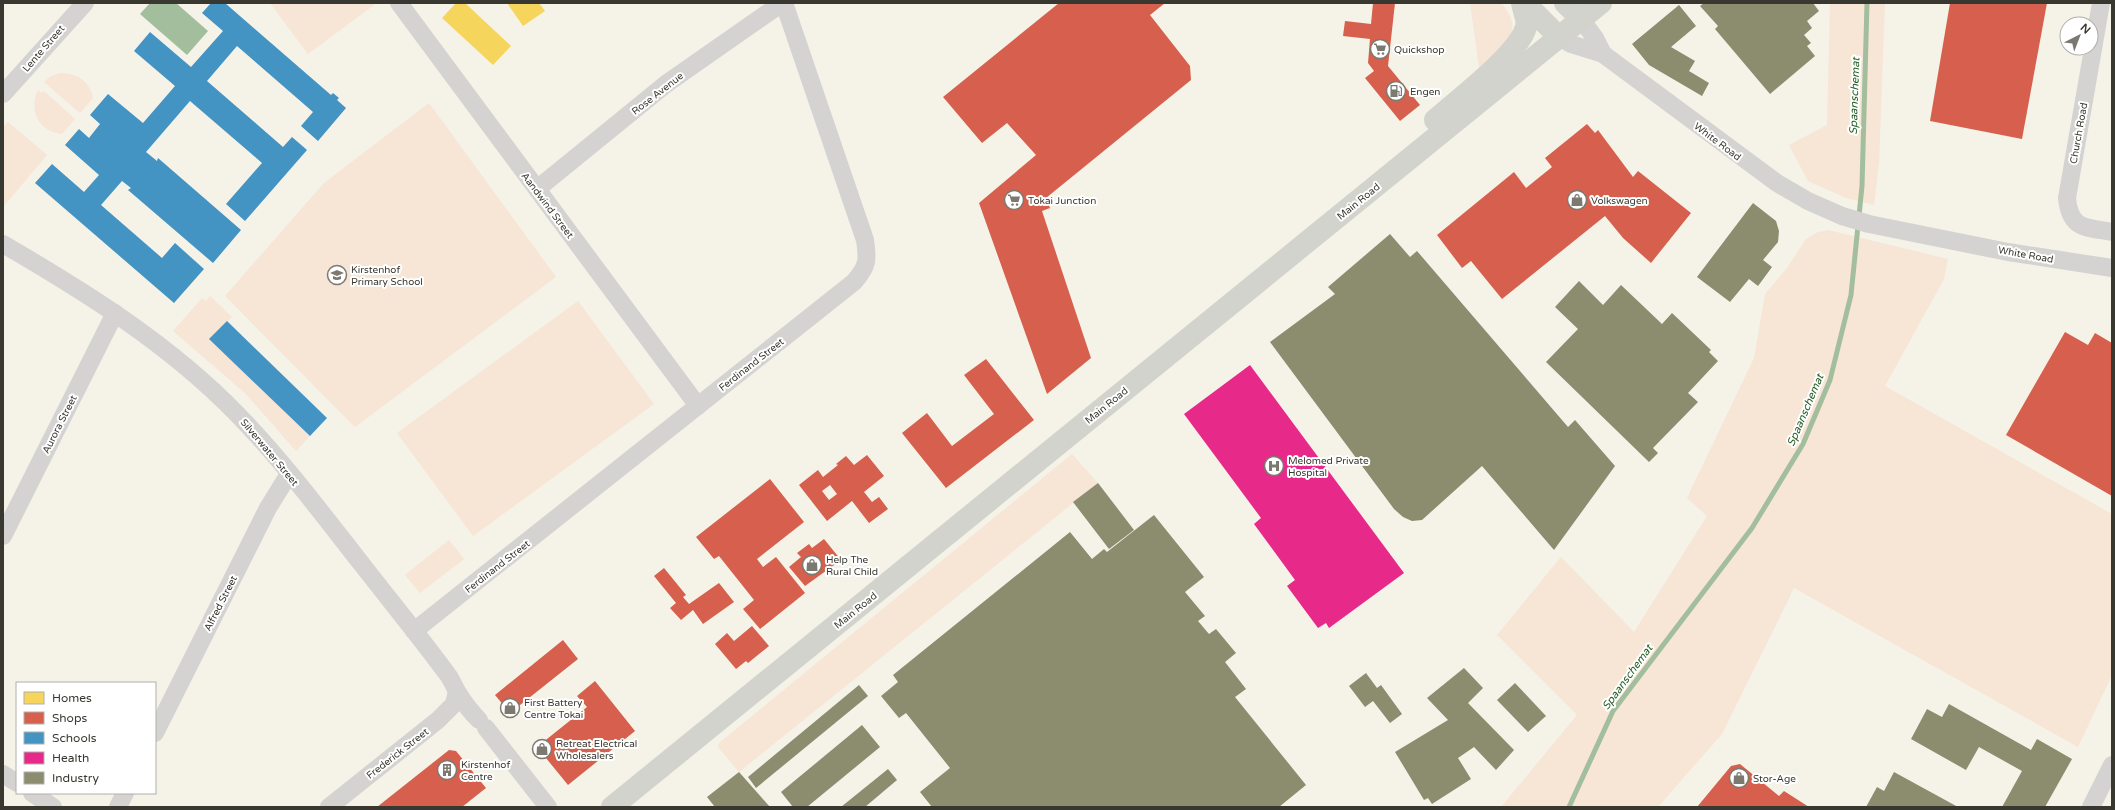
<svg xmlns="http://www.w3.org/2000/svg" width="2115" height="810" font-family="'Varela Round',sans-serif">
<rect width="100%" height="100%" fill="#f5f2e8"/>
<g fill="#f7e5d6">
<path d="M270 3H373L374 5 308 54Z"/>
<path d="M1470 3H1501C1528 33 1502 49 1479 68Z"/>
<path d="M1830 3H1885L1879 163 1874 205 1846 198 1808 181 1789 145 1827 125Z"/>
<path d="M60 73C76 73 89 80 93 98L80 113 44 82 51 76Z"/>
<path d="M38 90 41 93 44 91 75 119 62 134C39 132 28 110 38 90Z"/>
<path d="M429 103 556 277 355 427 225 296 324 183Z"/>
<path d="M8 122 47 155 3 207V127Z"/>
<path d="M1828 230 1948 259 1944 279 1885 386 2112 514V675L2078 747 1794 588 1722 734 1658 807H1501L1577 715 1497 635 1561 557 1634 632 1707 516 1687 498 1754 358 1765 294 1787 268 1806 239 1818 232Z"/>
<path d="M210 296 232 317 210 339 310 436 296 451 246 394 173 331 202 298 206 301Z"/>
<path d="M578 301 654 404 473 536 397 433Z"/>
<path d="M1072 454 1098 483 739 772 718 747 719 743Z"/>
<path d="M449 540 464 559 420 593 405 575Z"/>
</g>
<path fill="#a2be9c" d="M150 3H176L208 31 187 55 140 14Z"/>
<g fill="#f6d55c">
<path d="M456 3H465L511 46 493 65 442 18Z"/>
<path d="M507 3H539L545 11 523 26Z"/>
</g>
<g fill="#d6604d" fill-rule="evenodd">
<path d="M1059 3H1165L1150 15 1190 66 1191 80 1046 198 1050 208 1042 211 1091 358 1047 394 979 203 1036 155 1007 123 982 143 943 97Z"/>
<path d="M1373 3H1395L1388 66 1420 105 1400 121 1365 78 1374 71 1368 63 1370 39 1343 36 1345 21 1371 24Z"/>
<path d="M1950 3H2047L2022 139 1930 121Z"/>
<path d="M1587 124 1595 133 1598 130 1633 177 1638 171 1691 213 1651 263 1623 238 1605 216 1502 299 1471 261 1462 268 1437 235 1514 172 1526 188 1552 167 1545 158Z"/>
<path d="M2065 332 2088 345 2095 333 2112 343V496L2006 435Z"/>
<path d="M986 359 1034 420 946 488 902 433 927 413 952 446 994 414 964 375Z"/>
<path d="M867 455 884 476 864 492 872 502 879 497 888 509 869 523 852 501 827 521 799 485 818 470 823 477 838 465 836 464 846 456 854 465ZM830 485 837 494 829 500 822 491Z"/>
<path d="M770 479 804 522 757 559 763 567 776 557 805 593 760 629 743 609 754 600 719 556 714 559 696 537Z"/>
<path d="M824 539 841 560 805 586 789 567 801 557 797 553 809 544 812 548Z"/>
<path d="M664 568 686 595 683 597 689 604 719 583 734 602 703 624 693 610 681 620 670 608 676 603 654 576Z"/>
<path d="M752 626 769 646 748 663 746 661 736 669 715 644 727 633 734 641Z"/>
<path d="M563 640 578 659 510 713 495 695Z"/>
<path d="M595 681 635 731 568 785 537 747 587 707 577 696Z"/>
<path d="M449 750 456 751 486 788 462 807H377Z"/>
<path d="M1740 764 1779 796 1784 791 1809 807H1697L1731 766Z"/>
</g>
<g fill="#4393c3">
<path d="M211 3H225L331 95 333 93 339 98 337 100 346 108 318 141 301 126 313 112 237 46 207 81 283 147 292 137 307 150 245 221 226 204 262 163 190 101 146 152 157 161 158 158 241 230 213 263 128 190 131 188 122 181 101 205 162 258 175 243 204 269 174 303 35 183 52 164 84 192 99 175 65 145 79 129 89 138 100 124 90 115 108 94 143 123 175 86 134 51 150 32 191 67 223 31 202 13Z"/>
<path d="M227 321 327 418 310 436 209 339Z"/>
</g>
<path fill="#e7298a" d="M1250 365 1404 573 1329 628 1326 623 1318 628 1287 586 1295 580 1254 524 1261 518 1184 414Z"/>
<g fill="#8c8c6e">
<path d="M1704 3H1813L1819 11 1807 21 1812 28 1804 35 1811 43 1807 46 1815 56 1770 94 1715 29 1718 26 1700 6Z"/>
<path d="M1679 5 1696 26 1671 47 1695 61 1689 71 1709 83 1702 96 1649 65 1632 44Z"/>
<path d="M1753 203 1776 221 1779 231 1778 242 1763 260 1772 267 1758 286 1749 279 1730 302 1697 277Z"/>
<path d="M1390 234 1410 257 1417 251 1568 427 1575 420 1615 466 1554 550 1482 466 1422 520 1412 521 1403 517 1394 509 1270 342 1335 294 1328 287Z"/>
<path d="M1579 281 1603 305 1621 285 1662 324 1672 313 1711 350 1709 352 1718 361 1688 393 1698 402 1653 448 1658 453 1649 462 1546 362 1578 329 1555 307Z"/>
<path d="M1098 483 1134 530 1109 549 1073 502Z"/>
<path d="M1154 515 1204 577 1185 592 1205 616 1198 621 1209 634 1216 629 1236 653 1225 662 1246 689 1235 697 1306 785 1279 807H932L920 792 950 768 906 713 899 718 881 696 898 682 893 675 1070 532 1092 559 1104 549 1107 552Z"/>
<path d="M1464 668 1483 688 1468 703 1514 750 1496 770 1474 747 1458 758 1471 779 1432 804 1428 798 1424 800 1395 752 1448 720 1427 698Z"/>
<path d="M1366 673 1377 688 1381 685 1402 714 1390 723 1373 701 1365 707 1349 686Z"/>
<path d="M1515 683 1546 716 1528 732 1497 700Z"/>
<path d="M859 685 868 696 756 788 748 777Z"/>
<path d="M1949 704 2031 750 2037 739 2072 759 2045 807H2002L2022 771 1979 747 1966 770 1911 739 1927 709 1942 717Z"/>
<path d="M862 725 880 747 807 807H793L781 792Z"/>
<path d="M888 769 897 780 865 807H841Z"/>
<path d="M739 772 770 807H715L707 797Z"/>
<path d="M1894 772 1958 807H1866L1877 787 1884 791Z"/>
</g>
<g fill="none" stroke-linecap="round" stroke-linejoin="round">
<path stroke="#a2be9c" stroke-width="5" d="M1569 807 1613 711 1752 528 1803 444 1830 380 1851 295 1862 186 1867 3"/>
<g stroke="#d4d3d1" stroke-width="18">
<path d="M399 3 698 406"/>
<path d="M2101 3 2067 198C2070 230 2086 227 2112 232"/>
<path d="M1581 19 1595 38 1603 54"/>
<path d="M1559 37 1571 44 1603 54 1777 183 1808 201 1842 216 1869 224 2008 252 2112 268"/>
<path d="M3 94 85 3"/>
<path d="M537 189 666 84 782 3"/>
<path d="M3 244C87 293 169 344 237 414 283 461 323 515 364 567 392 603 421 638 448 675 452 680 454 687 458 693 464 703 471 712 479 720"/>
<path d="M3 536 115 313"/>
<path d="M414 631 854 282C868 266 868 260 865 240L784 3"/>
<path d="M486 728 548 807"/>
<path d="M155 733 268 508 289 474"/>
<path d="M3 774 17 783"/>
<path d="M32 793 53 807"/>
<path d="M118 807 125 793"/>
<path d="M329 807 438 720 454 704 457 692"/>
<path d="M2091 807 2112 765"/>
</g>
<g stroke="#d2d3cc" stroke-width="22">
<path d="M1525 3 1559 37"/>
<path d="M1565 3 1581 19"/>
<path d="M1435 120C1457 100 1519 54 1526 27 1528 20 1523 10 1522 3"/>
<path d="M612 807 1601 3"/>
</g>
</g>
<defs>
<symbol id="supermarket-ring" viewBox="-11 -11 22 22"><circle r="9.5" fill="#fff" stroke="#7b7970" stroke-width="1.5"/><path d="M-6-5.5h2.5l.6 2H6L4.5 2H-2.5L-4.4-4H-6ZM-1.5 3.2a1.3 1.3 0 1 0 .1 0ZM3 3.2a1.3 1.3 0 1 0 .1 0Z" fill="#7b7970"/></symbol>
<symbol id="fuel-ring" viewBox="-11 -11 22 22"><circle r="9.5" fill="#fff" stroke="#7b7970" stroke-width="1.5"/><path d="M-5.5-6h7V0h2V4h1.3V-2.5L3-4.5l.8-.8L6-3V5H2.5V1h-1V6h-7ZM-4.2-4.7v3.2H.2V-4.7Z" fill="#7b7970"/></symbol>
<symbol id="shop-ring" viewBox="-11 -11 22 22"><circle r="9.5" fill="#fff" stroke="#7b7970" stroke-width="1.5"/><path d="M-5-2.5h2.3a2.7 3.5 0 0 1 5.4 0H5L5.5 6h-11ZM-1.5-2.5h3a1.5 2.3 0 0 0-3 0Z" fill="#7b7970"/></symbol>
<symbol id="school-ring" viewBox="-11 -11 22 22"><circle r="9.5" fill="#fff" stroke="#7b7970" stroke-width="1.5"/><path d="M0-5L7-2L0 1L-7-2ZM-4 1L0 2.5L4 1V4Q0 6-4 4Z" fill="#7b7970"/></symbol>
<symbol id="hospital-ring" viewBox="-11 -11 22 22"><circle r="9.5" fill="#fff" stroke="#7b7970" stroke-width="1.5"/><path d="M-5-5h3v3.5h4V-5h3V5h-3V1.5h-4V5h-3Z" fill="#7b7970"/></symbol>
<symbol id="building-ring" viewBox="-11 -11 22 22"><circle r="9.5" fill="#fff" stroke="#7b7970" stroke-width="1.5"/><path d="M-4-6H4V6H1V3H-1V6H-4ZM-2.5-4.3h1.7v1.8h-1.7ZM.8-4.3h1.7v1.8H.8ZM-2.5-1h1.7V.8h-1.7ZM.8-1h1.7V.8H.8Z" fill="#7b7970"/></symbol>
</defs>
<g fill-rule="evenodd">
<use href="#supermarket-ring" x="1369" y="38" width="22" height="22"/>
<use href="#fuel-ring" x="1385" y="80" width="22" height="22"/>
<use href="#supermarket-ring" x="1003" y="189" width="22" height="22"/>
<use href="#shop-ring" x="1566" y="189" width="22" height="22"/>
<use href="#school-ring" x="326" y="264" width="22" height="22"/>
<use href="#hospital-ring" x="1263" y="455" width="22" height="22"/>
<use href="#shop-ring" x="801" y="554" width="22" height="22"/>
<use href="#shop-ring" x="499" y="697" width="22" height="22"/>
<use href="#shop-ring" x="531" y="738" width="22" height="22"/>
<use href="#building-ring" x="436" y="759" width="22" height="22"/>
<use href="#shop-ring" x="1728" y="767" width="22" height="22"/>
</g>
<g text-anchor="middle" stroke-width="4" stroke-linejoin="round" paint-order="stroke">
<g font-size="10" fill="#393830" stroke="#fff">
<text transform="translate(43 48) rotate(-49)" y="4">Lente Street</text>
<text transform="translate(657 93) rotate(-38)" y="4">Rose Avenue</text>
<text transform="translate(2078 133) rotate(-80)" y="4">Church Road</text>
<text transform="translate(1718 141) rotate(37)" y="4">White Road</text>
<text transform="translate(1358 201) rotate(-39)" y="4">Main Road</text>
<text transform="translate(548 205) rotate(53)" y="4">Aandwind Street</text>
<text transform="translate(2026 254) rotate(10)" y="4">White Road</text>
<text transform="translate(751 364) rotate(-38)" y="4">Ferdinand Street</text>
<text transform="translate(1106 405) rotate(-39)" y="4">Main Road</text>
<text transform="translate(59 424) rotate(-63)" y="4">Aurora Street</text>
<text transform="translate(270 452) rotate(50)" y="4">Silverwater Street</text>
<text transform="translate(497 566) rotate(-38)" y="4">Ferdinand Street</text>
<text transform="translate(220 603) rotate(-63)" y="4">Alfred Street</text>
<text transform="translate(855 610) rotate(-39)" y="4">Main Road</text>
<text transform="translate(397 753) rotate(-38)" y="4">Frederick Street</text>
</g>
<g font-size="10" fill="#393830" stroke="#fff" text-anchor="start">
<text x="1394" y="53">Quickshop</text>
<text x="1410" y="95">Engen</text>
<text x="1028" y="204">Tokai Junction</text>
<text x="1591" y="204">Volkswagen</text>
<text x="351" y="273">Kirstenhof<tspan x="351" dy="12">Primary School</tspan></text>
<text x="1288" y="464">Melomed Private<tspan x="1288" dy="12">Hospital</tspan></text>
<text x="826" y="563">Help The<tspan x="826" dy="12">Rural Child</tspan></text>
<text x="524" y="706">First Battery<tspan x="524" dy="12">Centre Tokai</tspan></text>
<text x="556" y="747">Retreat Electrical<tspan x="556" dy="12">Wholesalers</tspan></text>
<text x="461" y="768">Kirstenhof<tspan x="461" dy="12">Centre</tspan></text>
<text x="1753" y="782">Stor-Age</text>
</g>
<g font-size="11" font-style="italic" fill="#265f23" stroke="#fff">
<text transform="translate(1854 96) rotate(-88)" y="4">Spaanschemat</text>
<text transform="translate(1805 410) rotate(-67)" y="4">Spaanschemat</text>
<text transform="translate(1627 677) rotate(-54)" y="4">Spaanschemat</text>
</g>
</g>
<rect width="2115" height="810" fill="none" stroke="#393830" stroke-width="8"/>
<rect x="16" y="682" width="140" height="112" fill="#ffffff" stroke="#b0afac"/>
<rect x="24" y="692" width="20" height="12" fill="#f6d55c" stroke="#b0afac"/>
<text x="52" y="702" font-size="12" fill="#393830">Homes</text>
<rect x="24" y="712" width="20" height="12" fill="#d6604d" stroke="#b0afac"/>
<text x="52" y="722" font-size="12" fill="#393830">Shops</text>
<rect x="24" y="732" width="20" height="12" fill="#4393c3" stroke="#b0afac"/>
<text x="52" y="742" font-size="12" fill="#393830">Schools</text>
<rect x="24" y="752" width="20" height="12" fill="#e7298a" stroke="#b0afac"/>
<text x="52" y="762" font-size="12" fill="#393830">Health</text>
<rect x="24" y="772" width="20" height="12" fill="#8c8c6e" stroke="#b0afac"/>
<text x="52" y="782" font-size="12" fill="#393830">Industry</text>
<g transform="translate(2079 36) rotate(42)"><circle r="19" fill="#ffffff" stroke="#b0afac"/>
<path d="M0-3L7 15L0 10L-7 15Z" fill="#7b7970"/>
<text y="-6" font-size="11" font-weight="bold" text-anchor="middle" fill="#393830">N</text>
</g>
</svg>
